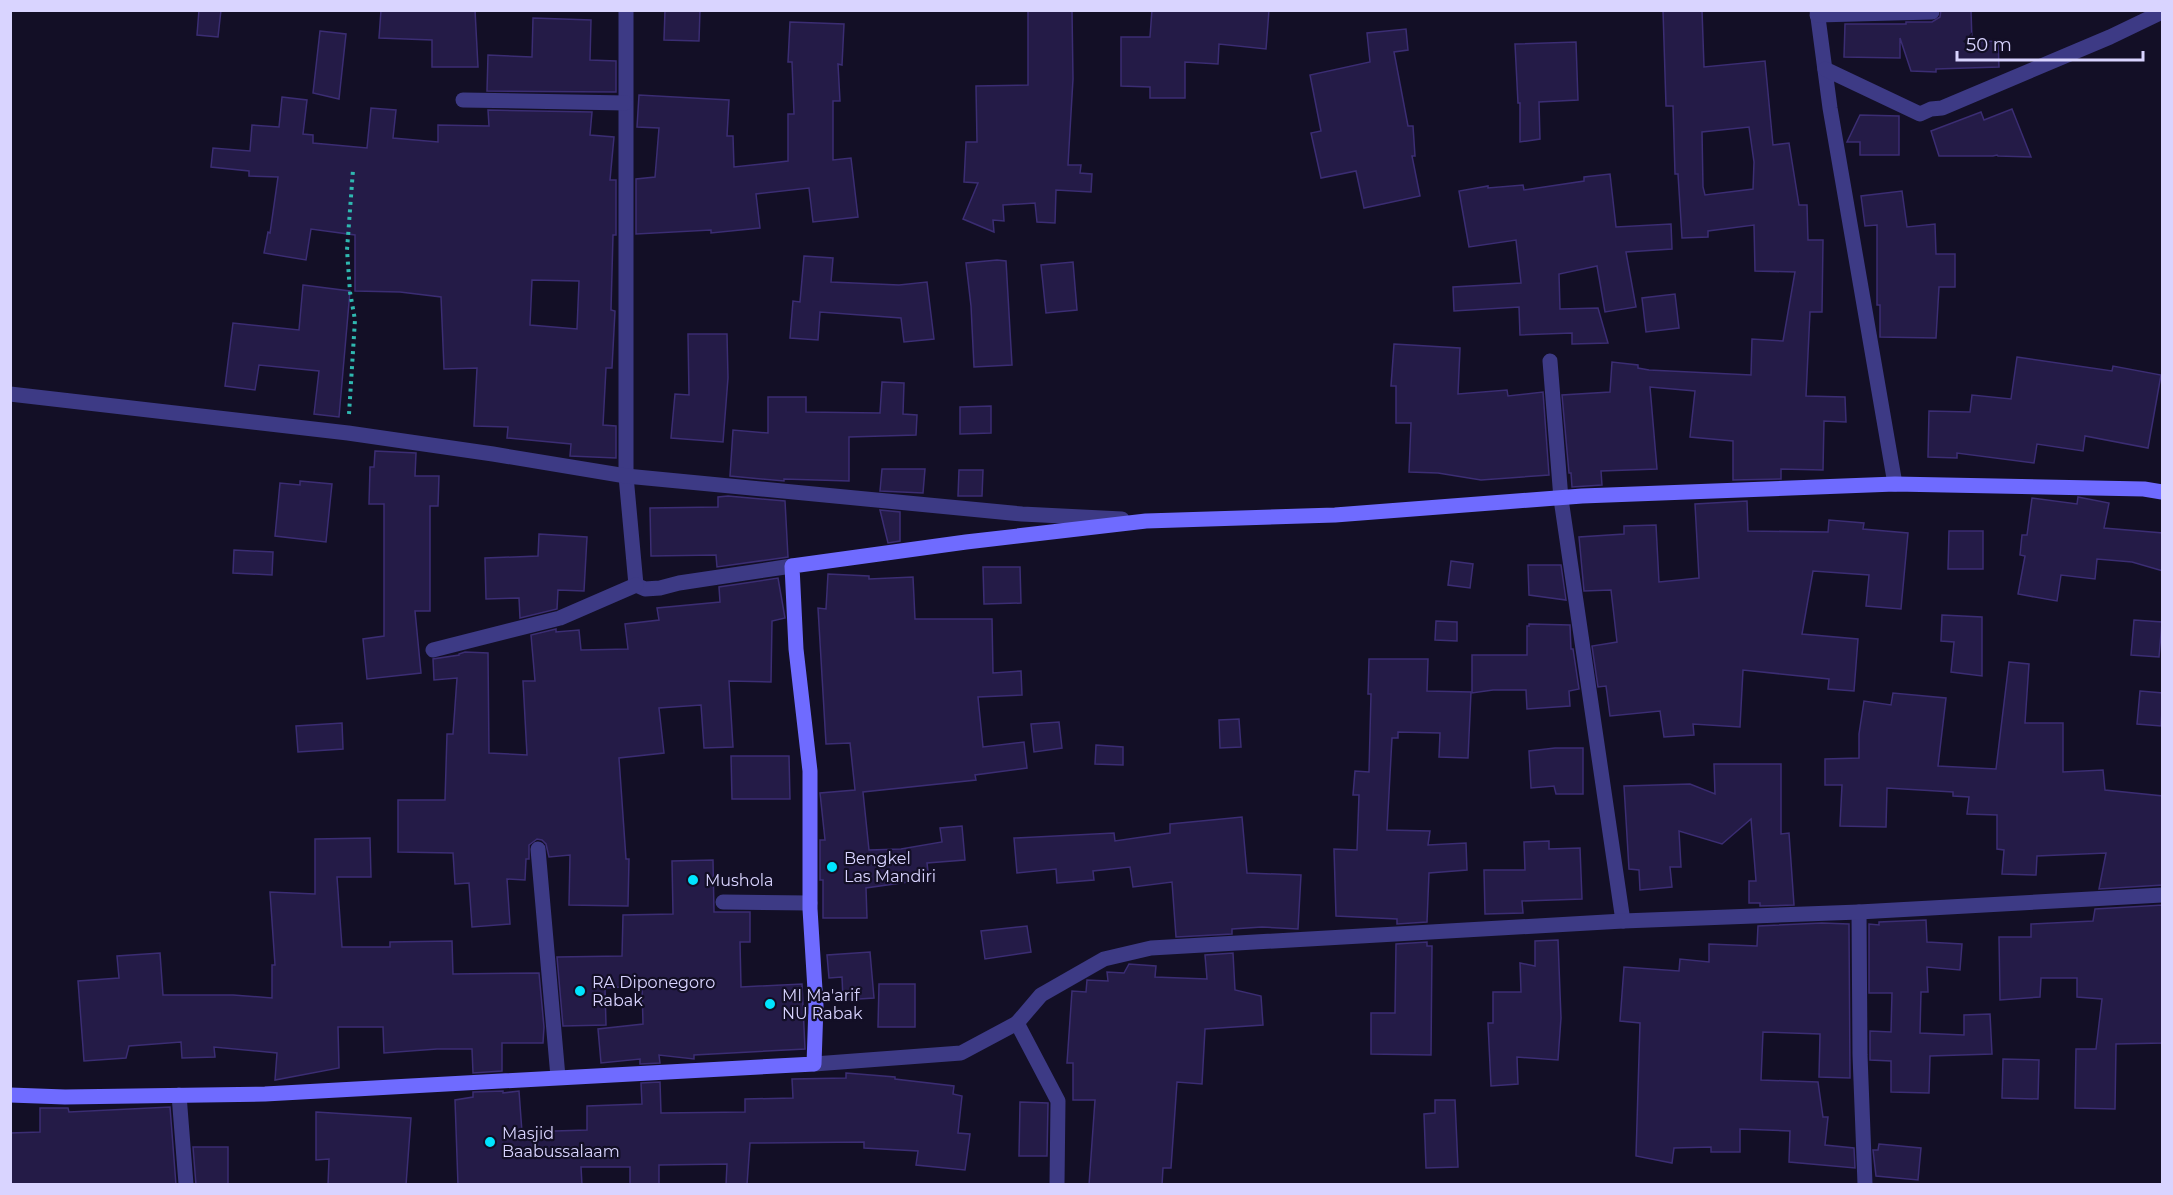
<svg xmlns="http://www.w3.org/2000/svg" width="2173" height="1195" font-family="Montserrat,sans-serif">
<rect width="100%" height="100%" fill="#130f26"/>
<g fill="#241b47" stroke="#3b2d73" stroke-width="1.5" fill-rule="evenodd">
<path d="M199 10H221L218 37 197 35Z"/>
<path d="M381 10H475L478 67H432V40L379 38Z"/>
<path d="M665 10H700L699 41 664 40Z"/>
<path d="M1028 10H1072L1073 79 1068 165H1081L1080 173 1092 174 1091 192 1056 190 1055 223 1037 222 1035 203 1003 205 1004 221 993 220 994 232 963 219 978 183 964 182 966 142H977L976 86 1028 85Z"/>
<path d="M1152 10H1269L1266 49 1219 44 1218 64 1185 62V98H1150V87L1121 86V37H1150Z"/>
<path d="M1663 10H1702L1704 67 1765 61 1773 145 1789 143 1799 205H1807L1808 240H1823L1822 312H1810L1806 396 1845 397 1846 422 1824 421 1823 470 1781 469V479L1733 480V441L1690 437 1695 391 1650 387 1657 469 1601 471 1602 485 1572 487 1571 473H1569L1562 395 1610 392 1612 362 1638 365V368L1649 370 1751 375 1752 339 1783 341 1795 272 1755 271 1754 225 1708 231V237L1682 238 1678 174H1675L1673 106H1666ZM1749 127 1754 162 1753 189 1705 195 1703 187 1702 132Z"/>
<path d="M1941 10H1971L1972 42 1998 41 1999 67 1936 69V72L1911 71 1900 38V58L1844 57 1845 24H1906V22H1932L1940 17Z"/>
<path d="M533 18 591 20 590 60 616 61V92L487 91 488 55 532 57Z"/>
<path d="M790 22 844 24 842 65 838 64 840 101H833V160L851 158 858 217 813 222 809 188 756 194 760 228 711 233V230L636 234V179L655 177 659 128 637 127 639 95 729 100 727 136H733L734 167 788 161V114H794L792 62H788Z"/>
<path d="M1406 29 1408 50 1394 52 1408 126H1413L1415 156H1412L1420 196 1364 208 1356 171 1321 178 1311 133 1321 131 1310 75 1370 62 1367 33Z"/>
<path d="M320 31 346 34 339 99 313 93Z"/>
<path d="M1576 42 1578 100 1539 102 1540 139 1520 142V103H1518L1515 44Z"/>
<path d="M282 97 307 100 303 134 313 135V143L367 148 371 108 396 110 393 138 438 142V125L489 126 488 110 592 112 590 135 614 137 610 180H616V235H613L611 310 615 311 612 368H606L603 425 616 426V458L570 456 571 444 507 438 508 427 474 426 477 368 444 369 441 297 400 292 355 291V235L311 229 306 260 264 253 268 232 270 233 278 177 249 176V171L211 167 213 148 250 151 252 125 279 127ZM532 280 579 281 577 329 530 325Z"/>
<path d="M2012 109 2031 157 1998 156 1997 155 1993 156H1939L1931 131 1981 112 1984 120Z"/>
<path d="M1860 115 1899 116V155H1860V142H1847Z"/>
<path d="M1610 174 1616 227 1671 224 1672 249 1626 252 1636 307 1605 312 1597 266 1559 274 1560 309 1598 308 1608 343 1572 344V333L1520 335 1519 307 1454 311 1453 287 1521 283 1516 240 1469 247 1459 191 1488 186V188L1523 185 1524 190 1584 181V177Z"/>
<path d="M1902 191 1907 227 1935 224 1936 254H1955V287H1939L1936 338 1880 337V305H1877V225L1865 226 1861 196Z"/>
<path d="M804 256 833 258 831 282 899 285 927 282 934 339 904 342 901 318 820 312 818 340 790 338 793 301 800 302Z"/>
<path d="M997 260 1006 261 1012 365 974 367 971 306 966 263Z"/>
<path d="M1073 262 1077 310 1046 313 1041 265Z"/>
<path d="M303 285 350 291 339 417 314 414 319 371 259 365 255 390 225 386 233 323 299 330Z"/>
<path d="M1675 294 1679 328 1646 332 1642 298Z"/>
<path d="M688 334H727L728 378 723 442 671 438 675 394 689 395Z"/>
<path d="M1394 344 1460 348 1458 394 1507 390 1508 396 1543 392 1549 475 1481 480 1438 473 1409 472 1411 423H1396V386H1391Z"/>
<path d="M2017 357 2112 371 2113 366 2161 375 2148 448 2085 436 2083 451 2037 444 2034 463 1957 453V458L1928 457 1929 411 1970 412 1972 395 2011 399Z"/>
<path d="M882 382 904 383 903 414 917 415 916 435 849 437V481L784 479V481L730 476 733 430 768 433V397H806V412L880 413Z"/>
<path d="M991 406V433L960 434V407Z"/>
<path d="M375 451 416 453 415 476H439L438 506H430V611H415L421 673 367 679 363 639 384 636V504H369L370 467H374Z"/>
<path d="M882 469H925L923 493 880 491Z"/>
<path d="M959 470H983L982 496H958Z"/>
<path d="M300 481 332 484 326 542 275 536 280 483 300 485Z"/>
<path d="M728 496 785 501 788 557 717 567 716 555 651 556 650 508 718 507V497Z"/>
<path d="M2078 497 2109 503 2104 528 2163 533V571L2132 562 2097 559 2095 579 2061 575 2057 601 2018 594 2025 556 2020 555 2022 535H2027L2032 498 2077 504Z"/>
<path d="M1747 501 1748 531 1828 532 1829 520 1864 523 1863 529 1908 533 1901 609 1866 606 1869 575 1813 571 1802 634 1858 639 1854 691 1828 689 1829 679 1743 670 1740 727 1693 724 1694 735 1664 737 1660 711 1610 716 1606 686 1598 687 1592 646 1617 642 1611 590 1584 591 1579 537 1624 534V526L1656 525 1659 582 1699 578 1695 504Z"/>
<path d="M880 510 900 512V541L888 543Z"/>
<path d="M1949 531H1983V569H1948Z"/>
<path d="M539 534 587 537 584 591 558 590 557 609 520 618 519 598 486 599 485 558 538 556Z"/>
<path d="M234 550 273 552 272 575 233 573Z"/>
<path d="M1451 561 1473 564 1470 588 1448 585Z"/>
<path d="M1528 565H1561L1566 600 1529 595Z"/>
<path d="M983 567H1020L1021 603 984 604Z"/>
<path d="M828 574 869 576V579L913 577 915 619H992L993 673 1021 671 1022 695 978 697 983 747 1024 742 1027 768 975 775 976 780 863 792 869 850 901 849 942 842 940 828 962 826 965 860 927 863 929 879 866 888 867 918H823V880H820V840H825L820 793 855 790 850 743 826 744 818 608 826 609Z"/>
<path d="M778 578 785 618 772 621 771 682 729 681 733 747 704 748 701 705 659 708 664 753 619 758 626 859H629L628 906 569 905 570 855 549 857 546 844 542 840 537 839 529 845V859H526L525 880 507 879 510 924 472 927 469 883 455 884 453 853 398 852V800H445L447 734H453L457 678 434 680 433 659 459 655V654L465 652 488 653 489 753 527 755 523 681H535L531 635 556 629V632L579 630 581 650 628 649 625 624 659 620 657 608 720 602 719 587Z"/>
<path d="M1942 615 1982 617V676L1951 672 1954 642 1941 641Z"/>
<path d="M2134 620 2162 622 2159 657 2131 655Z"/>
<path d="M1436 621 1457 622V641L1435 640Z"/>
<path d="M1529 624 1570 625 1571 649H1573L1579 689 1569 691 1570 706 1527 709 1526 690H1493L1472 693V655H1527V626H1529Z"/>
<path d="M1369 659H1428L1427 691 1471 692 1468 758 1439 757 1440 733 1398 732V738H1392L1387 830 1430 831 1428 845 1466 843 1467 870 1429 873 1427 922 1397 924V919L1336 916 1334 849 1357 850 1359 795H1353L1355 771 1369 772 1371 694H1368Z"/>
<path d="M2009 662 2029 664 2025 723H2063V772L2103 770 2105 790 2163 796V885L2099 889 2106 853 2037 856 2036 875 2002 874 2004 850 1997 849V815L1967 814 1969 797 1953 796V792L1887 788 1886 827 1840 826 1842 785H1825V759L1859 758V734L1864 701 1891 705 1893 693 1946 698 1938 766 1996 769Z"/>
<path d="M2140 691 2163 693 2161 726 2137 724Z"/>
<path d="M1239 719 1241 747 1220 748 1219 720Z"/>
<path d="M1059 722 1062 748 1034 752 1031 724Z"/>
<path d="M342 723 343 749 298 752 296 726Z"/>
<path d="M1096 745 1123 747V765L1095 764Z"/>
<path d="M1555 748H1583V794H1556L1554 786 1531 788 1529 751Z"/>
<path d="M731 756H789L790 799H732Z"/>
<path d="M1714 764H1781V834L1789 833 1794 905 1760 906V903H1749V881H1756L1751 819 1722 844 1679 831 1681 867H1670L1672 887 1640 890 1639 870 1629 869 1624 786 1690 784 1715 794Z"/>
<path d="M1242 817 1247 873 1301 875 1298 929 1262 927 1232 929V934L1176 937 1172 882 1133 887 1130 867 1093 871 1094 880 1057 883 1056 869 1017 873 1014 838 1114 833 1115 841 1170 833V824Z"/>
<path d="M370 838 371 877H337L342 947H390V942L452 941 453 974 539 973 544 1027 543 1043H502V1071L473 1073 472 1049H437L384 1053 383 1027H338L339 1068 275 1080 277 1053 214 1047 215 1057 182 1058 181 1042 129 1046 126 1058 84 1061 78 981 119 978 117 956 160 953 163 995H233L272 998V965H275L270 892 315 894V839Z"/>
<path d="M1549 841V849L1580 848 1582 899 1522 901 1523 913 1485 914 1484 870H1525L1524 842Z"/>
<path d="M713 860 714 912H750V942H740L741 987 802 984 805 1049 694 1055V1059L659 1055 660 1063 640 1064V1059L601 1063 598 1029 643 1024 642 986 605 988 606 1025 563 1026 557 957 622 956 623 915 673 914 672 861Z"/>
<path d="M2163 905V1043L2116 1044 2115 1109 2075 1108 2076 1049H2096L2102 999 2077 997V978H2041L2040 997 2000 1000 1999 937H2031V924L2093 921 2095 909Z"/>
<path d="M1926 920 1927 942 1962 944 1960 970 1927 967 1928 992H1921L1920 1033 1964 1035V1015L1990 1014 1992 1054 1930 1056 1929 1093 1891 1092V1061L1870 1060V1031L1891 1032 1892 993H1869V924L1879 925V922Z"/>
<path d="M1822 923 1849 924 1850 1078 1819 1077 1820 1034 1763 1032 1761 1080 1818 1082 1823 1117H1828L1825 1145 1854 1148 1855 1168 1789 1162 1790 1131 1740 1129V1152H1711V1147L1674 1148 1672 1163 1636 1156 1640 1023 1620 1021 1624 967 1679 971 1680 959 1709 962V944L1757 946 1758 926Z"/>
<path d="M1027 926 1031 952 985 959 981 931Z"/>
<path d="M1558 940 1561 1018 1558 1060 1517 1057 1518 1084 1491 1086 1488 1023H1493V992H1521L1520 963 1535 966V941Z"/>
<path d="M1427 942V946H1432L1431 1055 1371 1054V1013H1395L1396 944Z"/>
<path d="M870 952 874 998 843 1000 842 977 829 978 827 955Z"/>
<path d="M1233 953 1235 990 1261 996 1263 1025 1205 1029 1202 1084 1177 1082 1171 1168H1163L1162 1185H1089L1095 1100H1073V1063H1067L1072 991 1086 992 1087 980 1108 981 1107 972 1124 973 1129 964 1156 966 1155 977 1207 979 1205 955Z"/>
<path d="M879 984H915V1027H878Z"/>
<path d="M2003 1059 2039 1060 2038 1099 2002 1098Z"/>
<path d="M846 1073 895 1077V1079L954 1086 953 1094 962 1096 958 1133 970 1134 965 1170 916 1165 918 1151 864 1148V1142L750 1143 747 1185H726L727 1164 659 1165V1185H630V1167H581L582 1185H458L455 1100 473 1097V1092L503 1091V1093L519 1091 522 1132 587 1130V1106L642 1104 641 1083 660 1082 661 1113 745 1112V1099L793 1098 792 1079 846 1078Z"/>
<path d="M1435 1100H1455L1458 1167 1426 1168 1424 1114 1435 1113Z"/>
<path d="M1020 1102 1048 1103 1047 1156H1019Z"/>
<path d="M170 1107 176 1185H10V1133L40 1132V1108H68L69 1112Z"/>
<path d="M316 1112 411 1118 406 1185H328L329 1159 316 1160Z"/>
<path d="M1879 1144 1921 1148 1918 1180 1876 1176 1873 1150H1878Z"/>
<path d="M193 1147H228V1185H196Z"/>
</g>
<g fill="none" stroke-linecap="round" stroke-linejoin="round">
<path stroke="#2fb8b0" stroke-width="4" stroke-dasharray="3 4.5" stroke-linecap="butt" d="M349 414 355 320 350 292 347 250 353 170"/>
<g stroke="#3d3a85" stroke-width="15">
<path d="M626 10V476L636 585 645 589 660 588 679 583 792 566"/>
<path d="M1817 10 1830 108 1895 484"/>
<path d="M1817 15 1932 12"/>
<path d="M1825 69 1920 114 1931 109 1942 108 2110 37 2162 12"/>
<path d="M463 100 625 103"/>
<path d="M1550 361 1561 499 1623 921"/>
<path d="M10 394 348 433 493 454 626 476 1022 514 1122 519"/>
<path d="M433 650 560 618 636 585"/>
<path d="M538 849 558 1077"/>
<path d="M723 902 810 903"/>
<path d="M1859 912 1860 1055 1865 1184"/>
<path d="M1017 1023 1058 1101 1057 1184"/>
<path d="M814 1064 961 1053 1017 1023 1041 995 1104 959 1151 948 1623 921 1859 912 2162 895"/>
<path d="M179 1095 186 1184"/>
</g>
<path stroke="#6f6bff" stroke-width="15" d="M10 1095 65 1097 265 1094 814 1064 816 1006 810 909V771L796 649 792 566 966 542 1146 521 1335 515 1582 496 1895 484 2144 489 2162 492"/>
</g>
<g fill="#00e5ff" stroke="#130f26" stroke-width="2">
<circle cx="832" cy="867" r="6"/>
<circle cx="693" cy="880" r="6"/>
<circle cx="580" cy="991" r="6"/>
<circle cx="770" cy="1004" r="6"/>
<circle cx="490" cy="1142" r="6"/>
</g>
<g text-anchor="middle" stroke-width="4.5" stroke-linejoin="round" paint-order="stroke">
<g font-size="16" fill="#d9d4ff" stroke="#130f26" text-anchor="start">
<text x="844" y="864">Bengkel<tspan x="844" dy="18">Las Mandiri</tspan></text>
<text x="705" y="886">Mushola</text>
<text x="592" y="988">RA Diponegoro<tspan x="592" dy="18">Rabak</tspan></text>
<text x="782" y="1001">MI Ma'arif<tspan x="782" dy="18">NU Rabak</tspan></text>
<text x="502" y="1139">Masjid<tspan x="502" dy="18">Baabussalaam</tspan></text>
</g>
</g>
<rect width="2173" height="1195" fill="none" stroke="#d9d4ff" stroke-width="24"/>
<path d="M1957 51v9h186v-9" fill="none" stroke="#d9d4ff" stroke-width="3"/>
<text x="1966" y="51" font-size="18" fill="#d9d4ff" stroke="#130f26" stroke-width="4.5" paint-order="stroke">50 m</text>
</svg>
